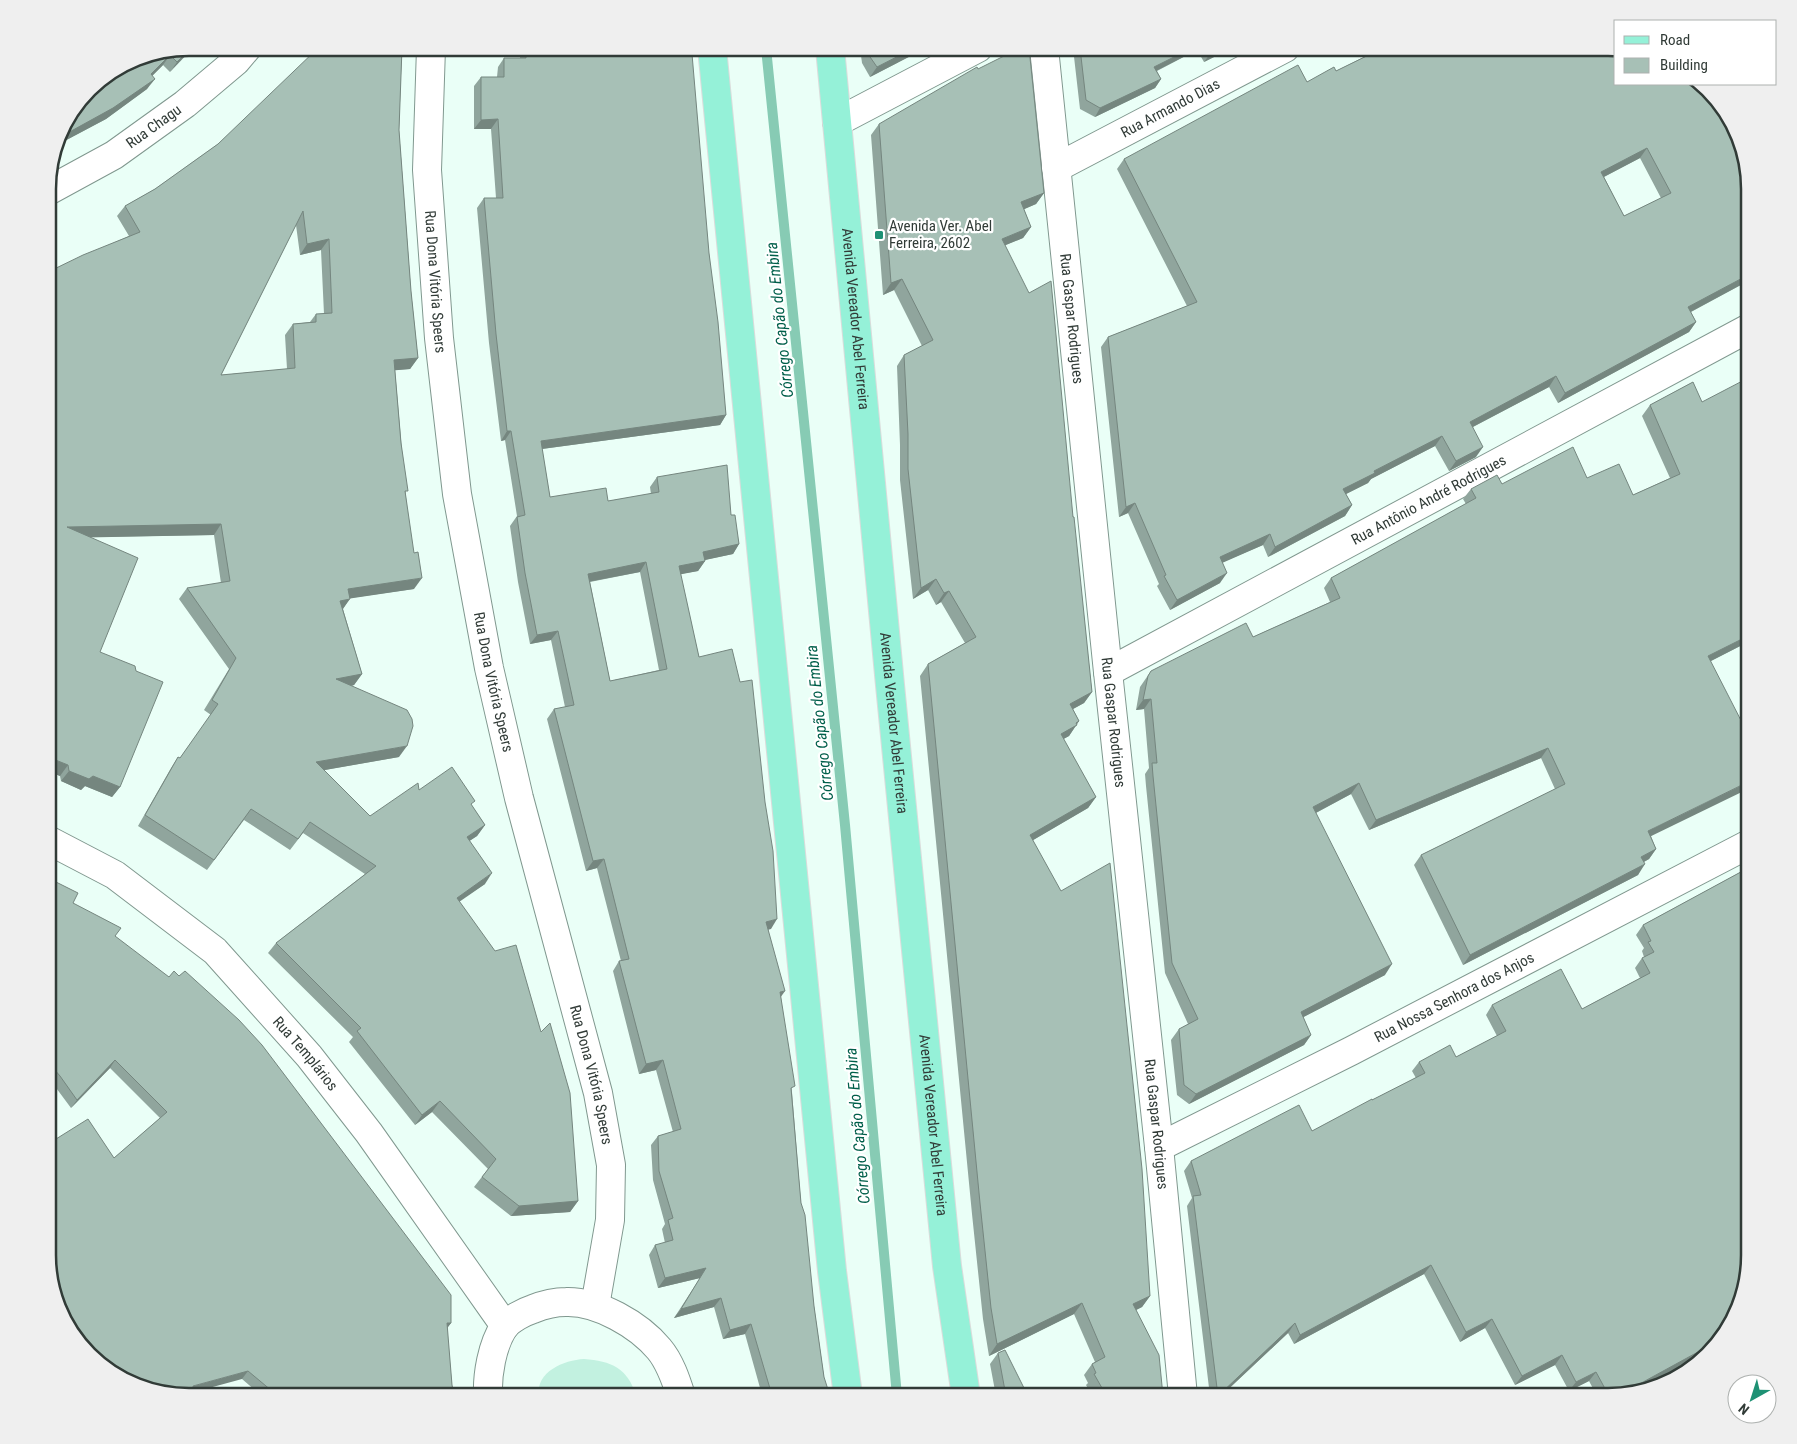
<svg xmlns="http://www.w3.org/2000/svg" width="1797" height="1444" font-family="'Roboto Condensed',sans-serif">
<rect width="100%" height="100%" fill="#eafff7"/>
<path fill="#c2f1e0" d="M584 1359C611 1361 628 1368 636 1396H539C535 1372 564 1360 584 1359Z"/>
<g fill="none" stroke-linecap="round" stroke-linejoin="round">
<path stroke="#87cbb4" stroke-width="10" d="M766 48 845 825 897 1396"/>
<defs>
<g id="street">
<path id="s1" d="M1044 48 1108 672 1159 1147 1183 1396"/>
<path d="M837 122 978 48"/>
<path id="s2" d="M1056 168 1285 48"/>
<path id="s3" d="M48 191 114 155 185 104 236 61 247 48"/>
<path id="s4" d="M1108 672 1749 328"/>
<path id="s5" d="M48 840 115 875 215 951 309 1056 369 1133 505 1326"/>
<path id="s6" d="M1159 1147 1351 1051 1749 844"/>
</g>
<g id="secondary">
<path id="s7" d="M431 48 427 170 439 338 457 494 489 668 519 798 598 1093 611 1165 610 1220 595 1306"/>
<path d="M488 1396C487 1375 492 1345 504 1327 510 1319 524 1312 533 1309 543 1305 556 1302 566 1302 598 1301 639 1325 659 1349 670 1362 676 1380 681 1396"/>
</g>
<g id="primary">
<path d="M712 48 832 1271 848 1396"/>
<path id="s8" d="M830 48 890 685 947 1266 966 1396"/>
</g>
</defs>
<use href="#street" stroke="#80988f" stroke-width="30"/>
<use href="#secondary" stroke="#80988f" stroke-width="30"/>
<use href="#primary" stroke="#dadcdb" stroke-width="30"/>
<use href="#street" stroke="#fff" stroke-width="28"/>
<use href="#secondary" stroke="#fff" stroke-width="28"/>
<use href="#primary" stroke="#95f1d8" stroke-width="28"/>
</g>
<g fill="#90a59d" fill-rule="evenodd">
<path d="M189 48 170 72 163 65 152 76 147 89 106 119 57 145 62 127 96 83Z"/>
<path d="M329 48H402L399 130 411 291 418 358 410 369 395 370 414 589 350 598 343 609 362 674 354 685 352 686 399 757 324 770 370 816 419 790 472 806 485 825 477 836 469 841 485 884 459 901 578 1201 570 1212 511 1216 474 1187 488 1169 432 1112 415 1125 349 1042 353 1037 268 953 276 943 365 874 303 833 290 850 244 820 207 870 138 826 171 768 178 757 180 758 211 715 204 710 229 669 179 599 187 588 221 583 214 535 91 537 100 652 120 787 112 797 85 786 81 790 61 781 60 776 48 771V272L129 236 117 216 125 206 155 189 218 144 327 53ZM296 225 300 255 321 250 324 314H316L310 322 293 324 285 335 287 369 221 375Z"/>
<path d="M520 48H631V54L709 253 726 415 720 425 542 449 550 497 608 501 651 494 650 487 657 477 731 515 739 544 733 554 704 560 705 561 698 571 680 574 699 657 771 929H768L781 997 792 1092 801 1203 814 1306 824 1377 762 1395 745 1334 723 1339 714 1307 674 1318 700 1278 658 1288 649 1255 655 1245 665 1243 662 1229 665 1224 653 1180 651 1145 658 1136 673 1132 656 1070 639 1074 613 971 619 961H621L597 868 586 871 547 719 554 709 565 707 551 640 530 644 518 582 510 526 517 516 505 440 501 441 489 343 477 208 484 198H496L491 129H474V86L481 77H497L498 67 504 58H520ZM640 572 659 670 610 681 590 582Z"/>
<path d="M860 48H926L870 77 862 63Z"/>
<path d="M1073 48H1232L1204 62 1197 50 1157 71 1161 79 1155 88 1095 117 1080 109Z"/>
<path d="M1372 48H1608L1750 189V280L1691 312 1696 322 1689 332 1558 403 1549 387 1473 427 1476 457 1449 471 1435 446 1371 479 1368 483 1346 494 1352 505 1345 516 1268 557 1263 545 1223 562 1220 583 1170 610 1157 586 1159 584 1128 513 1119 517 1101 347 1108 337 1187 306 1117 169 1124 159 1307 82 1336 71 1374 52ZM1640 158 1661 198 1624 216 1604 177Z"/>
<path d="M879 124 1044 193 1036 204 1024 209 1031 227 1023 238 1005 245 1073 517 1092 692 1084 703 1073 709 1079 721 1069 736 1063 739 1096 797 1088 808 1033 840 1150 1296 1142 1307 1136 1310 1163 1396 1091 1394 1086 1385 1088 1383 1084 1375 1092 1364 1095 1362 1074 1314 989 1356 983 1319 972 1214 920 676 928 664 965 643 941 602 936 605 928 590 913 599 900 480V445L897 366 904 355 922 346 894 290 883 295 871 135Z"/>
<path d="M1693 382 1750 641 1711 661 1651 836 1656 849 1649 859 1644 862 1638 875 1463 965 1414 865 1421 855 1555 789 1541 758 1369 830 1351 794 1316 813 1385 975 1303 1017 1311 1035 1304 1045 1189 1104 1177 1095 1171 1040 1179 1029 1188 1024 1165 973 1146 786 1145 774 1149 768 1144 709 1136 710 1140 687 1151 671 1253 637 1330 602 1324 588 1331 578 1466 504 1463 499 1471 489 1502 484 1587 478 1633 495 1670 478 1642 416 1650 405Z"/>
<path d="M1750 867 1714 1348 1707 1354 1643 1388 1608 1396H1597L1589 1381 1569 1391 1555 1365 1515 1385 1485 1328 1460 1342 1424 1274 1294 1344 1288 1333 1221 1396H1210L1187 1206 1192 1198 1184 1171 1191 1161 1312 1131 1372 1100 1416 1078 1412 1071 1419 1062 1456 1057 1497 1036 1486 1015 1492 1005 1582 1009 1640 978 1635 968 1642 958 1644 957 1642 951 1644 948 1636 935 1643 925Z"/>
<path d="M48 878 73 903 115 936 451 1323 447 1328 452 1385 454 1396H262L242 1379 114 1158 160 1118 110 1068 71 1108 48 1077Z"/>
<path d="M998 1353 1028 1396H996L990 1364Z"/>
</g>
<g fill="#75867f">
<path d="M191 48H193L170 72 177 62Z"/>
<path d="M914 48H926L870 77 877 67Z"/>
<path d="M1192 48H1199L1197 50 1148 75 1154 67Z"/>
<path d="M1222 48H1232L1204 62 1210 54Z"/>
<path d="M170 55 163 65 144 84 151 74Z"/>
<path d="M155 79 147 89 106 119 57 145 64 135Z"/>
<path d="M1161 79 1155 88 1095 117 1100 108Z"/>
<path d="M498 119 491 129H474L481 120Z"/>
<path d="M1647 148 1640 158 1594 182 1601 172Z"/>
<path d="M1044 193 1036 204 1013 214 1021 202Z"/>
<path d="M1031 227 1023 238 994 250 1002 239Z"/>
<path d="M329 239 321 250 300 255 307 244Z"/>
<path d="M1750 274V280L1681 317 1688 307Z"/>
<path d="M902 279 894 290 883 295 891 283Z"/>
<path d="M1696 322 1689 332 1558 403 1565 393Z"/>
<path d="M418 358 410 369 387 371 394 360Z"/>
<path d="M1556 376 1549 387 1463 432 1470 422Z"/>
<path d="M726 415 720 425 534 450 541 441Z"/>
<path d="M507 431H511L505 440 501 441Z"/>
<path d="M1442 436 1435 446 1371 479 1368 483 1336 499 1343 489 1374 471Z"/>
<path d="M1483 447 1476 457 1449 471 1456 461Z"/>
<path d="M56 451 48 462V455Z"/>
<path d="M1135 503 1128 513 1119 517 1126 507Z"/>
<path d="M1352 505 1345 516 1268 557 1275 547Z"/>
<path d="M221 524 214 535 60 538 67 527Z"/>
<path d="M1270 534 1263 545 1213 567 1220 557Z"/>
<path d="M739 544 733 554 696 562 703 552Z"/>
<path d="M705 561 698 571 672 576 679 566Z"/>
<path d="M646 562 640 572 582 583 588 574Z"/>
<path d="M1227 573 1220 583 1170 610 1177 600Z"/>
<path d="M422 578 414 589 340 600 348 589Z"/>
<path d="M936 579 928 590 913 599 921 588Z"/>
<path d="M949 591 941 602 936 605 944 593Z"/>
<path d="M350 599 342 610 340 601Z"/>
<path d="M558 631 551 640 530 644 537 635Z"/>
<path d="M1750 635V641L1701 666 1708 656Z"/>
<path d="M362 674 354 685 328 689 336 679Z"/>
<path d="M1092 692 1084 703 1062 715 1070 704Z"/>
<path d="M1151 699 1144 709 1136 710 1143 700Z"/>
<path d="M1079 721 1069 736 1053 745 1061 734Z"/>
<path d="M407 746 399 757 308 773 316 762Z"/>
<path d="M1548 748 1541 758 1369 830 1376 820Z"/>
<path d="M48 757 68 765 60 776 48 771Z"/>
<path d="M69 771 93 776 120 787 112 797 85 786 81 790 61 781Z"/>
<path d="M1750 781V788L1641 841 1648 831Z"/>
<path d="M1359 783 1351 794 1306 818 1313 807Z"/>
<path d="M1096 797 1088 808 1023 846 1030 835Z"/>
<path d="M485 825 477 836 459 848 467 837Z"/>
<path d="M1656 849 1649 859 1634 867 1641 857Z"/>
<path d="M604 859 597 868 586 871 593 861Z"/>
<path d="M1645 864 1638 875 1463 965 1470 955Z"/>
<path d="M492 873 485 884 449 909 457 898Z"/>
<path d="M777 919 771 929 760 932 766 922Z"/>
<path d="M1392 964 1385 975 1294 1022 1301 1012Z"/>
<path d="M785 991 778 1001 780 992Z"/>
<path d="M1311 1035 1304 1045 1189 1104 1196 1094Z"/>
<path d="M115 1060 110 1068 71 1108 77 1100Z"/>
<path d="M663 1060 656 1070 639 1074 646 1064Z"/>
<path d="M440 1101 432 1112 415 1125 422 1115Z"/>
<path d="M578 1201 570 1212 511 1216 519 1206Z"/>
<path d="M1431 1265 1424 1274 1294 1344 1300 1335Z"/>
<path d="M706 1268 700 1278 658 1288 665 1278Z"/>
<path d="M1150 1296 1142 1307 1126 1315 1133 1304Z"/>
<path d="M721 1298 714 1307 674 1318 681 1309Z"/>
<path d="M1082 1303 1074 1314 989 1356 997 1344Z"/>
<path d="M1492 1319 1485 1328 1460 1342 1466 1332Z"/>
<path d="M447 1323H451L445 1331Z"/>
<path d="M1295 1323 1288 1333 1221 1396H1217Z"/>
<path d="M751 1324 745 1334 723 1339 730 1330Z"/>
<path d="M1718 1341 1714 1348 1707 1354 1643 1388 1623 1393Z"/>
<path d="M1562 1355 1555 1365 1515 1385 1522 1376Z"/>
<path d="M248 1371 242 1379 187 1394 193 1386Z"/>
<path d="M1596 1372 1589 1381 1569 1391 1576 1382Z"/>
</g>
<g fill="#a7c0b6" stroke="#75867f" fill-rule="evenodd">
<path d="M191 48 177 62 170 55 151 74 155 79 113 108 64 135 61 132 62 127 96 83 135 58Z"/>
<path d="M318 48H323L330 56 333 48H402L399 130 411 291 418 358 394 360 401 443 408 491H405L414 553 418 552 422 578 348 589 350 599 340 601 362 674 336 679 407 710 412 719 413 726 407 746 316 762 370 816 418 783 419 790 452 767 475 801 471 804 485 825 467 837 492 873 457 898 495 951 516 945 541 1032 550 1023 570 1093 578 1201 519 1206 482 1177 496 1159 440 1101 422 1115 357 1031 361 1028 276 943 376 866 310 822 298 839 251 809 214 860 145 815 178 757 180 758 218 704 212 700 236 658 187 588 230 581 221 524 67 527 138 558 100 652 135 666 136 671 163 682 120 787 93 776 89 779 69 771 68 765 48 757V460L56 451 48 455V272L83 255 140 232 125 206 155 189 218 144ZM303 211 307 244 329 239 332 313 316 314V322L293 324 295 368 221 375Z"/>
<path d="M526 48H631V54H692L709 253 718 322 726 415 541 441 550 497 606 488 608 501 659 492 657 477 727 465 731 515H735L739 544 703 552 705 561 679 566 699 657 732 649 740 682 752 680 765 802 773 851 777 919 766 922 785 991 780 992 795 1086 791 1088 801 1203 805 1215 814 1306 824 1377 830 1396H755L771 1392 751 1324 730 1330 721 1298 681 1309 706 1268 665 1278 655 1245 673 1240 668 1220 673 1218 659 1171 658 1136 681 1129 663 1060 646 1064 619 961 629 959 604 859 593 861 554 709 574 705 558 631 537 635 525 573 517 517 525 515 511 431H507L496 334 484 198H503L498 119 481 120V77H504V58H526ZM646 562 667 669 610 681 588 574Z"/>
<path d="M868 48H914L877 67 868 54Z"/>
<path d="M1020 48H1029L1044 193 1021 202 1031 227 1002 239 1029 293 1051 281 1073 517H1074L1092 692 1070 704 1079 721 1076 723 1077 725 1061 734 1096 797 1030 835 1061 891 1110 863 1142 1169 1150 1296 1133 1304 1159 1355 1163 1396H1086L1102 1388 1094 1374 1096 1373 1092 1364 1105 1357 1082 1303 997 1344 991 1308 980 1203 928 664 976 637 949 591 944 593 936 579 921 588 908 469V434L904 355 933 340 902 279 891 283 879 124 977 67 978 69Z"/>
<path d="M1080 48H1192L1154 67 1161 79 1100 108 1086 100Z"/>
<path d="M1207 48H1222L1210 54Z"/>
<path d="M1383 48H1608L1616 49V84H1702L1735 127 1750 189V274L1688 307 1696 322 1565 393 1556 376 1470 422 1483 447 1456 461 1442 436 1374 471 1375 473 1343 489 1352 505 1275 547 1270 534 1220 557 1227 573 1177 600 1164 576 1166 575 1135 503 1126 507 1108 337 1197 302 1124 159 1298 65 1307 82 1334 67 1336 71ZM1647 148 1671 193 1624 216 1601 172Z"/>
<path d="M1750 377V635L1708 656 1750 738V781L1648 831 1656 849 1641 857 1645 864 1470 955 1421 855 1565 784 1548 748 1376 820 1359 783 1313 807 1392 964 1301 1012 1311 1035 1196 1094 1184 1085 1179 1029 1198 1019 1172 963 1153 776 1152 763H1157L1151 699 1143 700 1148 676 1151 671 1246 623 1253 637 1340 598 1331 578 1476 498 1471 489 1497 475 1502 484 1573 447 1587 478 1619 464 1633 495 1680 474 1650 405 1693 382 1702 402Z"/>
<path d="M1750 867V1255L1739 1309 1718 1341 1623 1393 1609 1396 1596 1372 1576 1382 1562 1355 1522 1376 1492 1319 1466 1332 1431 1265 1300 1335 1295 1323 1218 1396 1193 1196 1201 1195 1191 1161 1299 1105 1312 1131 1372 1099V1100L1425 1073 1419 1062 1450 1045 1456 1057 1506 1031 1492 1005 1561 969 1582 1009 1650 973 1642 958 1654 952 1648 942 1651 941 1643 925Z"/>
<path d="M48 878 78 893 73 903 121 928 115 936 169 977 174 971 179 976 185 971 239 1020 262 1045 451 1295V1323H447L452 1385 454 1396H278L248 1371 193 1386 194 1396H189L135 1386 96 1361 62 1318 48 1264V1144L88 1119 114 1158 167 1112 115 1060 77 1100 60 1076 48 1062Z"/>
<path d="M1005 1350 1028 1396H1006L998 1353Z"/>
</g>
<rect fill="#1e9174" stroke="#fff" stroke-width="2" x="874" y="230" width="10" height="10" rx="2.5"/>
<g text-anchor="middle" stroke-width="4.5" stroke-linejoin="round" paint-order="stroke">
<g font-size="15" fill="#313b37" stroke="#fff">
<text dy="5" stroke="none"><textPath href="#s2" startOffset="129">Rua Armando Dias</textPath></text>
<text dy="5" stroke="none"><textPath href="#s3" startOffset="124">Rua Chagu</textPath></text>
<text dy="5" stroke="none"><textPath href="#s7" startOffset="234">Rua Dona Vitória Speers</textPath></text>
<text dy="5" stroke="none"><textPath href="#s8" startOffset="272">Avenida Vereador Abel Ferreira</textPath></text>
<text dy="5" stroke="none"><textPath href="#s1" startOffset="272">Rua Gaspar Rodrigues</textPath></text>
<text dy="5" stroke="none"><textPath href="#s4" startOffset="364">Rua Antônio André Rodrigues</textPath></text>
<text dy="5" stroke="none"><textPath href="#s7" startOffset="639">Rua Dona Vitória Speers</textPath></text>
<text dy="5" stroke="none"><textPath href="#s1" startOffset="678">Rua Gaspar Rodrigues</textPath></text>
<text dy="5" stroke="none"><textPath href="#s8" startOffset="678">Avenida Vereador Abel Ferreira</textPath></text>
<text dy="5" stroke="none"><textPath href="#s6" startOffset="331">Rua Nossa Senhora dos Anjos</textPath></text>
<text dy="5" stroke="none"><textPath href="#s5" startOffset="338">Rua Templários</textPath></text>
<text dy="5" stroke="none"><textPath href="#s7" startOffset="1044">Rua Dona Vitória Speers</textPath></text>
<text dy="5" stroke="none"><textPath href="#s1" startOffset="1082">Rua Gaspar Rodrigues</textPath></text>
<text dy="5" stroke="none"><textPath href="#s8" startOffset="1082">Avenida Vereador Abel Ferreira</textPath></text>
</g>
<g font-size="15" fill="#313b37" stroke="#fff" text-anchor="start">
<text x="889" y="231">Avenida Ver. Abel<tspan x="889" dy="17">Ferreira, 2602</tspan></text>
</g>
<g font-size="16" font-style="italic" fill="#005f4a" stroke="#fff">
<text transform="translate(779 320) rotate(-96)" y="6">Córrego Capão do Embira</text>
<text transform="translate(819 723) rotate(-96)" y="6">Córrego Capão do Embira</text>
<text transform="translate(857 1126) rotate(-95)" y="6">Córrego Capão do Embira</text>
</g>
</g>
<path d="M0 0H1797V1444H0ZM189 56H1608A133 133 0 0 1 1741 189V1255A133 133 0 0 1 1608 1388H189A133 133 0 0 1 56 1255V189A133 133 0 0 1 189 56Z" fill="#efefef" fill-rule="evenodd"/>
<path fill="none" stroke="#313b37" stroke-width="2.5" d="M189 56H1608A133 133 0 0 1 1741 189V1255A133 133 0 0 1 1608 1388H189A133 133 0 0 1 56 1255V189A133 133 0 0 1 189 56Z"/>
<rect x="1614" y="20" width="162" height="65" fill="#ffffff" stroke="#adb1af"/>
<rect x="1624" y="36" width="25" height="8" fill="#95f1d8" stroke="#adb1af"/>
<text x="1660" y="45" font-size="15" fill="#313b37">Road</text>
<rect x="1624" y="58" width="25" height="15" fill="#a7c0b6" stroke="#adb1af"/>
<text x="1660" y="70" font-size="15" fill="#313b37">Building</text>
<g transform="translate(1752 1399) rotate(219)"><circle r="24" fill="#ffffff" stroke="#adb1af"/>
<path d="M0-4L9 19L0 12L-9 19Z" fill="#1e9174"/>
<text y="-8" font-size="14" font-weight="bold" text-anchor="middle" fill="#313b37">N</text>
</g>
</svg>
